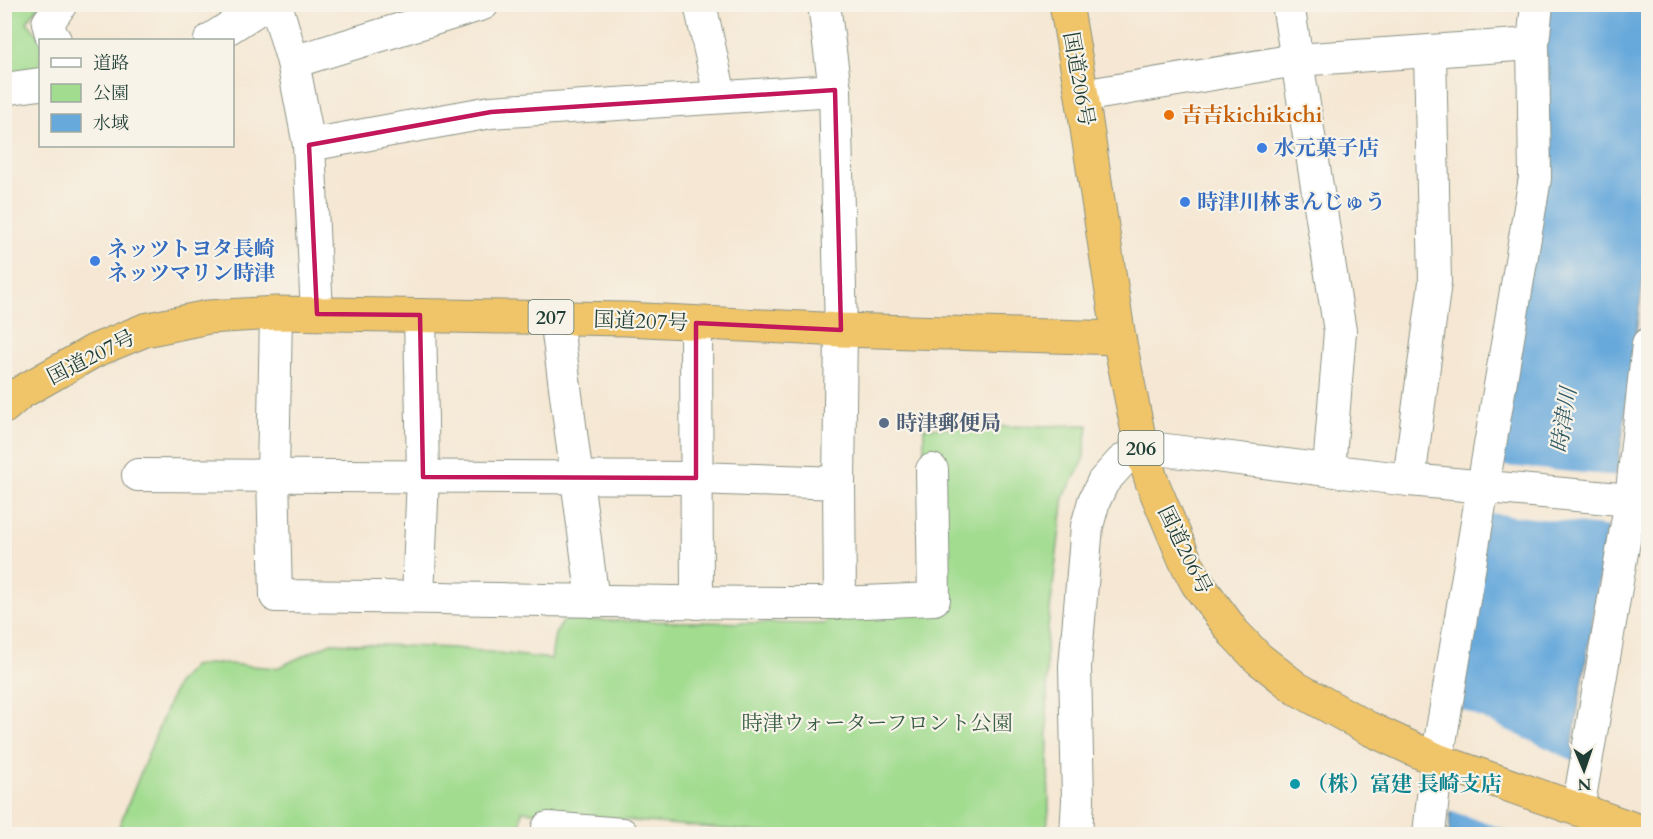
<svg xmlns="http://www.w3.org/2000/svg" width="1653" height="839" font-family="Cardo,'Noto Serif JP',serif">
<rect width="100%" height="100%" fill="#f7f3e8"/>
<filter id="ink" filterUnits="userSpaceOnUse"><feTurbulence type="fractalNoise" baseFrequency=".0167" numOctaves="2"/><feDisplacementMap in="SourceGraphic" scale="12" xChannelSelector="R" yChannelSelector="G"/><feConvolveMatrix kernelMatrix="1 2 1 2 8 2 1 2 1" color-interpolation-filters="sRGB"/></filter>
<filter id="wash" filterUnits="userSpaceOnUse"><feTurbulence type="fractalNoise" baseFrequency=".008" numOctaves="4" result="noise"/><feDisplacementMap in="SourceGraphic" scale="24" xChannelSelector="R" yChannelSelector="G"/><feGaussianBlur stdDeviation="1.35" result="paint"/><feColorMatrix in="noise" values="0 0 0 0 0 0 0 0 0 0 0 0 0 0 0 0 0 1.4 0 .05"/><feComposite in="paint" operator="in"/></filter>
<g filter="url(#wash)">
<rect width="100%" height="100%" fill="#f5e7d3"/>
<g fill="#a1dc8f" stroke="#608c62" stroke-width="1.5">
<path d="M4 5H49L48 7 37 8 27 22 42 40 40 71 5 76Z"/>
<path d="M1088 425 1083 462 1064 496 1046 643 1049 810 1046 834H781L522 811 520 834H116L176 685 193 666 217 663 277 668 331 643 454 648 551 659 555 634 564 620 824 624 842 609 924 611V428Z"/>
</g>
<path fill="#67a9db" stroke="#437388" stroke-width="1.5" d="M1547 5H1648V243L1622 438 1572 746 1600 834H1449L1459 701Z"/>
<g fill="#f5e7d3">
<path d="M1493 465 1619 476 1611 527 1489 513Z"/>
<path d="M1455 706 1581 764 1603 834H1519L1448 810Z"/>
</g>
</g>
<g filter="url(#ink)">
<g fill="none" stroke-linecap="round" stroke-linejoin="round">
<defs>
<g id="minor">
<path d="M276 4 293 62 309 145 491 112 835 90"/>
<path d="M700 4 720 96"/>
<path d="M1288 4 1340 331 1329 469"/>
<path d="M55 40 52 37 48 23 61 4"/>
<path d="M210 40 266 4"/>
<path d="M293 62 483 4"/>
<path d="M4 89 40 84"/>
<path d="M1082 96 1296 60 1533 44"/>
<path d="M309 145 317 314"/>
<path d="M276 313 273 476 276 596C464 597 652 604 840 603L839 483 841 330 835 90 824 4"/>
<path d="M556 318 593 601"/>
<path d="M696 323 697 603"/>
<path d="M138 475 696 478 839 483"/>
<path d="M1409 480 1435 282 1430 52"/>
<path d="M418 597 423 477 420 315"/>
<path d="M840 603 934 599 932 470"/>
<path d="M1578 809 1631 500 1648 344"/>
<path d="M547 834 548 828 622 834"/>
<path d="M1076 834 1078 800 1075 666 1087 526 1094 501 1103 482 1121 462 1141 447 1409 480 1631 500 1648 505"/>
<path d="M1429 834 1437 760 1535 178 1533 44 1537 4"/>
</g>
<g id="trunk">
<path d="M1066 4 1082 96 1119 338 1141 447 1152 482 1185 560 1197 583 1234 633 1258 658 1296 688 1368 728 1437 760 1648 834"/>
<path d="M4 407 20 393 94 351 145 330 208 317 276 313 626 319 841 330 1119 338"/>
</g>
</defs>
<use href="#minor" stroke="#8a9284" stroke-width="34"/>
<use href="#trunk" stroke="#8a9284" stroke-width="35"/>
<use href="#minor" stroke="#fff" stroke-width="32"/>
<use href="#trunk" stroke="#f0c469" stroke-width="33"/>
</g>
</g>
<path fill="none" stroke="#c2185b" stroke-width="4.5" stroke-linejoin="round" d="M835 90 841 330 696 323V478L423 477 420 315 317 314 309 145 491 112Z"/>
<circle fill="#e8710a" stroke="#f7f3e8" stroke-width="2" cx="1169" cy="115" r="6"/>
<g fill="#3f7fe0" stroke="#f7f3e8" stroke-width="2">
<circle cx="1262" cy="148" r="6"/>
<circle cx="1185" cy="202" r="6"/>
<circle cx="95" cy="261" r="6"/>
</g>
<circle fill="#5c6f8a" stroke="#f7f3e8" stroke-width="2" cx="884" cy="423" r="6"/>
<circle fill="#0f9aa8" stroke="#f7f3e8" stroke-width="2" cx="1295" cy="784" r="6"/>
<g text-anchor="middle" stroke-width="4.5" stroke-linejoin="round" paint-order="stroke">
<g fill="#f7f3e8" stroke="#60746a" stroke-width="1.5">
<rect x="528.5" y="300" width="45" height="34" rx="4.5"/>
<rect x="1118.5" y="431" width="45" height="34" rx="4.5"/>
</g>
<g font-size="20" font-weight="bold" fill="#1f3d34">
<text x="551" y="324">207</text>
<text x="1141" y="455">206</text>
</g>
<g font-size="21" fill="#1f3d34" stroke="#f7f3e8">
<text transform="translate(1079 79) rotate(80)" y="7">国道206号</text>
<text transform="translate(641 321) rotate(2)" y="7">国道207号</text>
<text transform="translate(91 357) rotate(-27)" y="7">国道207号</text>
<text transform="translate(1185 550) rotate(64)" y="7">国道206号</text>
</g>
<g font-size="21" font-weight="bold" fill="#c56008" stroke="#f7f3e8" text-anchor="start">
<text x="1181" y="122">吉吉kichikichi</text>
</g>
<g font-size="21" font-weight="bold" fill="#366cbe" stroke="#f7f3e8" text-anchor="start">
<text x="1274" y="155">水元菓子店</text>
<text x="1197" y="209">時津川林まんじゅう</text>
<text x="107" y="256">ネッツトヨタ長崎<tspan x="107" dy="24">ネッツマリン時津</tspan></text>
</g>
<g font-size="21" font-weight="bold" fill="#4e5e75" stroke="#f7f3e8" text-anchor="start">
<text x="896" y="430">時津郵便局</text>
</g>
<g font-size="21" fill="#395d46" stroke="#f7f3e8">
<text x="877" y="730">時津ウォーターフロント公園</text>
</g>
<g font-size="21" font-weight="bold" fill="#0d838f" stroke="#f7f3e8" text-anchor="start">
<text x="1307" y="791">（株）富建 長崎支店</text>
</g>
<g font-size="22" font-style="italic" fill="#355d66" stroke="#f7f3e8">
<text transform="translate(1563 420) rotate(-81)" y="8">時津川</text>
</g>
</g>
<rect width="1653" height="839" fill="none" stroke="#f7f3e8" stroke-width="24"/>
<rect x="39" y="39" width="195" height="108" fill="#f7f3e8" stroke="#a1aaa0" stroke-width="1.5"/>
<rect x="51" y="58" width="30" height="9" fill="#ffffff" stroke="#a1aaa0" stroke-width="1.5"/>
<text x="93" y="69" font-size="18" fill="#1f3d34">道路</text>
<rect x="51" y="84" width="30" height="18" fill="#a1dc8f" stroke="#a1aaa0" stroke-width="1.5"/>
<text x="93" y="99" font-size="18" fill="#1f3d34">公園</text>
<rect x="51" y="114" width="30" height="18" fill="#67a9db" stroke="#a1aaa0" stroke-width="1.5"/>
<text x="93" y="129" font-size="18" fill="#1f3d34">水域</text>
<g transform="translate(1584 770) rotate(178)" stroke="#f7f3e8" stroke-width="4.5" paint-order="stroke">
<path d="M0-4.5L10 22L0 15L-10 22Z" fill="#1f3d34"/>
<text y="-9" font-size="16" font-weight="bold" text-anchor="middle" fill="#1f3d34">N</text>
</g>
</svg>
